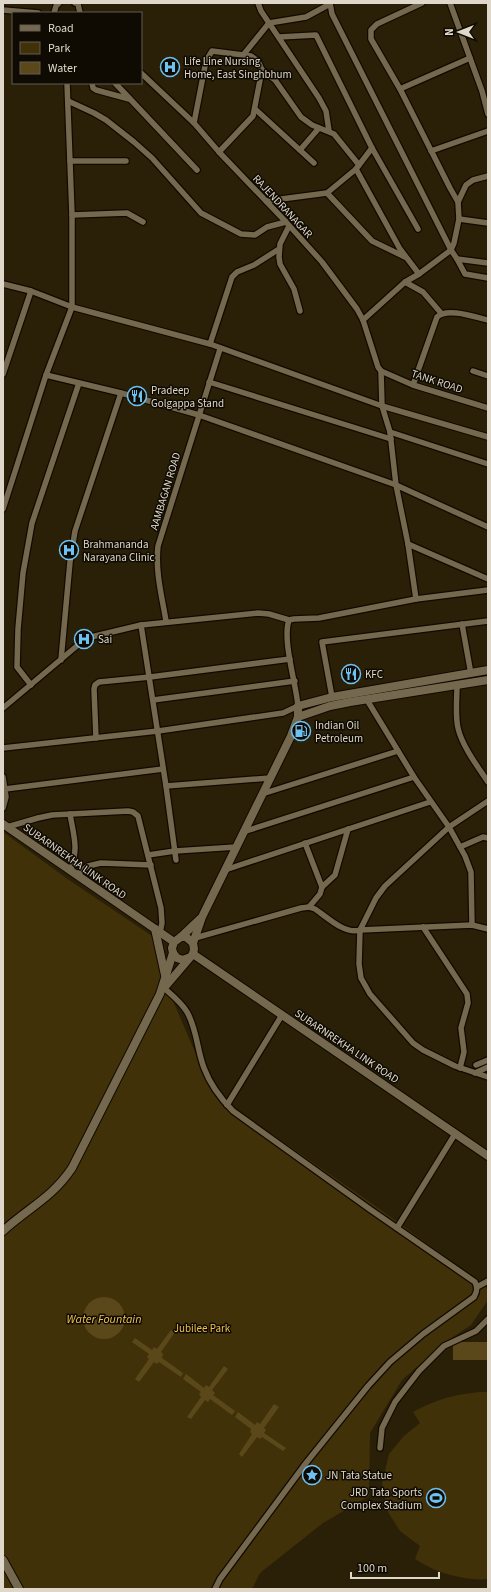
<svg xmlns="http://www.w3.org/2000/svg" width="491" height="1592" font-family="'Source Sans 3',sans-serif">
<rect width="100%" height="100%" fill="#2a2008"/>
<g fill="#403109">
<path d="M3 832 69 880 161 942 170 994 201 1066 217 1091 233 1107 371 1203 468 1273 488 1289V1300L471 1325 447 1341 402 1380 370 1433 369 1496 323 1523 260 1573 252 1589H3Z"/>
<path d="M480 1392H488V1579C475 1581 450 1576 438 1571 430 1568 422 1563 415 1559L420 1546 400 1531 388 1512 382 1484 389 1454 404 1436 420 1423 413 1412C438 1399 452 1395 480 1392Z"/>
</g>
<g fill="#5b481a">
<circle cx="104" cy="1318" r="21"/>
<path d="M171 1330 175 1332 161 1352 163 1354 162 1358 183 1373 181 1377 159 1362 157 1364 154 1362 139 1382 135 1379 149 1359 147 1357 149 1354 132 1342 135 1338 152 1350 154 1347 157 1349Z"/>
<rect x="453" y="1342" width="35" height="18"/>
<path d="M224 1366 228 1369 212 1390 215 1393 213 1395 235 1411 232 1415 210 1399 208 1402 205 1400 191 1419 187 1417 201 1397 199 1394 201 1392 183 1379 186 1374 204 1388 206 1385 209 1387Z"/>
<path d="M274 1404 279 1407 264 1428 266 1430 264 1433 286 1448 283 1451 262 1437 260 1439 257 1437 242 1457 239 1454 252 1434 250 1432 251 1429 235 1417 238 1412 255 1425 257 1422 260 1424Z"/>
</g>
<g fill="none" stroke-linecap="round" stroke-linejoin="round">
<defs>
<g id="street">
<path d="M75 3 78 4 80 13"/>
<path d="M258 3 261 11 319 98 326 111 329 131"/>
<path d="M330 3 332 14 451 250 457 259 488 263"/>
<path d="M422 3 377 24 371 30V39L400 89 450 188 458 202"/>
<path d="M450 3 482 91 488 114"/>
<path d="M3 10 38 13"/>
<path d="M54 13 56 6 59 3"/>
<path d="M279 37 316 35 372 148 418 229"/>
<path d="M244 54 269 23 306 17 330 4"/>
<path d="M141 73 194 123 219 152 286 222 322 262 357 309 363 320 378 367 381 371 413 385 488 408"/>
<path d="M92 83 93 88 96 90 129 99"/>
<path d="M115 83 197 170"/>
<path d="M400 89 470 58"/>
<path d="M68 101 94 113 106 120 134 142 152 158 201 213 241 234 255 235 267 227 286 222"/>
<path d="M255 109 314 163"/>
<path d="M194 123 206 61 212 51 251 56 258 61 262 70"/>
<path d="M300 150 319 128"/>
<path d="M431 151 488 131"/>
<path d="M219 152 253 116 262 70 275 80 301 117 312 125 334 134 359 165"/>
<path d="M70 161H126"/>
<path d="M356 169 400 249 419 274"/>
<path d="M327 193 372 241 405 257"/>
<path d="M266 201 327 193 356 169 372 148"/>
<path d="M72 215 127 213 143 222"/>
<path d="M459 219 488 223"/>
<path d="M289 226 280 244 279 257 280 264 294 289 300 311"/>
<path d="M457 259 465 274 488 278"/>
<path d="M405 282 423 292 441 313"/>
<path d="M3 284 31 291 72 307 210 344 382 406 488 437"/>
<path d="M363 320 405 282 419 274 451 250 454 243 459 219 458 202 466 185 473 180 488 176"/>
<path d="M210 344 232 277 237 272 254 265 279 249"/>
<path d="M381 371 382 406 390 432 396 485 408 544 416 599"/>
<path d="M473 371 488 376"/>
<path d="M3 374 31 291"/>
<path d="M46 375 121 393 199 415 396 485 488 527"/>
<path d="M209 382 391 439"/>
<path d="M413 385 437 317C447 307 475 317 488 320"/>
<path d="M390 432 488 464"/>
<path d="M3 509 46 375 72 307V215L67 83"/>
<path d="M408 544 488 579"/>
<path d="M166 621C162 597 155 571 158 546L220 349"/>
<path d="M462 624 471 674"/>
<path d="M141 625 166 786 176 860"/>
<path d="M61 660 70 562 75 531 121 393"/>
<path d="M31 685 17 667 18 629 23 573 32 523 79 383"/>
<path d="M457 685C457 699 455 715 458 728 462 746 478 767 488 782"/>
<path d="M332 697 322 642 488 621"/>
<path d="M153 700 295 681"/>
<path d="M367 700 414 777 449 827 465 856 471 872 472 925"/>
<path d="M3 708 78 645 91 637 141 625 258 613 269 614 289 620"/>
<path d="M96 738 94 689 95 685 99 682 150 677 290 659"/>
<path d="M3 748 158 731 283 713 298 706C296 683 282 640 289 620L294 619 319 618 416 599 488 590"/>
<path d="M3 777 6 797 3 808"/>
<path d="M166 786 270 778"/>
<path d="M5 789 163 769"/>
<path d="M262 794 398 751"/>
<path d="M488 801 449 827 385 886 376 898 360 930 359 964 361 978 370 994 413 1043 423 1050 455 1066 488 1077"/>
<path d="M70 814C74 838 79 848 70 871"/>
<path d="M7 827 38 818 52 815 128 811 133 812 138 816 161 908 162 923 160 933"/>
<path d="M243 832 414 777"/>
<path d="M305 843 322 887 320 894 309 907"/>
<path d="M460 847 483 837 488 838"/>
<path d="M148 855 175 851 236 847"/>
<path d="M225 870 430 802"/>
<path d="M76 875 88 866 101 863 151 865"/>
<path d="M322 887 335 875 348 829"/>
<path d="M423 927 467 994 468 1003 461 1028 464 1052 460 1068"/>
<path d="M195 938 301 908 309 907 315 909C327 917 345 935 360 930L472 925 488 929"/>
<path d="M164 988C172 995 182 1003 187 1012 197 1029 197 1050 204 1068 210 1084 221 1099 233 1111L371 1210 475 1282C478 1288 477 1292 474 1297L423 1334 390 1362 368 1386 306 1463 220 1579 215 1589"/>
<path d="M476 1065 488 1060"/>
<path d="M475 1073 488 1067"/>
<path d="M227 1105 282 1015"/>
<path d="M397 1228 455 1134"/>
<path d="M477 1287 488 1281"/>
<path d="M380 1448 382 1428 395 1402 419 1371 444 1346 476 1331 488 1319"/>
</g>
<g id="secondary">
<path d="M298 717 330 706 350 702 488 680"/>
<path d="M3 824 174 942"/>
<path d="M155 929 165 975"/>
<path d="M193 943 202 917 291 736 298 717V706L332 697 488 670"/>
<path d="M193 954 488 1156"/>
<path d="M188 958 183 960 177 958 173 953 172 948 174 942 181 937 200 919"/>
<path d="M164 988 193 954 194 949 193 943 186 937H181"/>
<path d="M3 1231C28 1208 52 1198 72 1168L160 994 173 953"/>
<path d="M3 1560 19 1589"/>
</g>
</defs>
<use href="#street" stroke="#130900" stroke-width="8"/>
<use href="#secondary" stroke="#130900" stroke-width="10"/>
<use href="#street" stroke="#74694f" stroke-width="5.5"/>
<use href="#secondary" stroke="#74694f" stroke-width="8"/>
</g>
<defs>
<symbol id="hospital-ring" viewBox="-11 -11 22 22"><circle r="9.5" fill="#0f0b03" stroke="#6ec2f3" stroke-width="1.5"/><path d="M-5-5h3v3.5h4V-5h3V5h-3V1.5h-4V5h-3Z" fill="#6ec2f3"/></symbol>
<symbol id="restaurant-ring" viewBox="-11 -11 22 22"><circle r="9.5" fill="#0f0b03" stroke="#6ec2f3" stroke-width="1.5"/><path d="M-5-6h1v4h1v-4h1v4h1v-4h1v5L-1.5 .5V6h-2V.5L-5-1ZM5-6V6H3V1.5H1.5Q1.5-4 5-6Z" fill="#6ec2f3"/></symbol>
<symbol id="fuel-ring" viewBox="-11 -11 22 22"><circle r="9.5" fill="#0f0b03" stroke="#6ec2f3" stroke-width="1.5"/><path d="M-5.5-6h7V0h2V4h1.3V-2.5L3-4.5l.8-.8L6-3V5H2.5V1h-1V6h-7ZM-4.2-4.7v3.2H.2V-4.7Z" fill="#6ec2f3"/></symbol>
<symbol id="sight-ring" viewBox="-11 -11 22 22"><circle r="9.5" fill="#0f0b03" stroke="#6ec2f3" stroke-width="1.5"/><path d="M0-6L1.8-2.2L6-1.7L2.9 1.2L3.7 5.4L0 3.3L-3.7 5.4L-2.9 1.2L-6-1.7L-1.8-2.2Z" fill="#6ec2f3"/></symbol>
<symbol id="stadium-ring" viewBox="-11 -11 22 22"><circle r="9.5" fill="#0f0b03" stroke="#6ec2f3" stroke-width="1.5"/><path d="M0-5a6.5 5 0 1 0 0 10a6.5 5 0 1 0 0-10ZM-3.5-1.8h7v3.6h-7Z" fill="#6ec2f3"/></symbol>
</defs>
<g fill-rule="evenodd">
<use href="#hospital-ring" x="159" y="56" width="22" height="22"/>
<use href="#restaurant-ring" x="126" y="385" width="22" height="22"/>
<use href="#hospital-ring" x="58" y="539" width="22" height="22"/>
<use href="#hospital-ring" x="73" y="628" width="22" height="22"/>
<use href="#restaurant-ring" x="340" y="663" width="22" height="22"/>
<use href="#fuel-ring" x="290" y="720" width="22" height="22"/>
<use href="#sight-ring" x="301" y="1464" width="22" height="22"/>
<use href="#stadium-ring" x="425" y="1487" width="22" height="22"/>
</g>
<g text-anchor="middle" stroke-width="3" stroke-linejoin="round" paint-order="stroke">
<g font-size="11" fill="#dfd8ca" stroke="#0f0b03" text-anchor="start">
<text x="184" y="65">Life Line Nursing<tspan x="184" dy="13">Home, East Singhbhum</tspan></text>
<text x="151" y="394">Pradeep<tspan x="151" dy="13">Golgappa Stand</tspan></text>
<text x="83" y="548">Brahmananda<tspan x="83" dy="13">Narayana Clinic</tspan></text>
<text x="98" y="643">Sai</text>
<text x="365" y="678">KFC</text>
<text x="315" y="729">Indian Oil<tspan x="315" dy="13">Petroleum</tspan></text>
<text x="326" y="1479">JN Tata Statue</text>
<text x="422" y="1496" text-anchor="end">JRD Tata Sports<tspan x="422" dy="13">Complex Stadium</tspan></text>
</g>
<g font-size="11" fill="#dfd8ca" stroke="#0f0b03">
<text transform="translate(283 206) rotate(47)" y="4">RAJENDRANAGAR</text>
<text transform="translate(437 381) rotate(18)" y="4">TANK ROAD</text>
<text transform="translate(165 491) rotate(-73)" y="4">AAMBAGAN ROAD</text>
<text transform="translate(75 861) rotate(35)" y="4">SUBARNREKHA LINK ROAD</text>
<text transform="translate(347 1046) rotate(34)" y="4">SUBARNREKHA LINK ROAD</text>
</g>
<g font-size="11" fill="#f0c048" stroke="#0f0b03">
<text x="202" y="1332">Jubilee Park</text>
</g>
<g font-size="12" font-style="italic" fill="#f4c34c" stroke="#0f0b03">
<text x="104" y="1323">Water Fountain</text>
</g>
</g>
<rect width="491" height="1592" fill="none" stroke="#dfd8ca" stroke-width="8"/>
<rect x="12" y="12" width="130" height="72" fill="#0f0b03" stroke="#625d53"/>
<rect x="20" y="25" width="20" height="6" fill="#74694f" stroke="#625d53"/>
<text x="48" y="32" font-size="12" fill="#dfd8ca">Road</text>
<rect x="20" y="42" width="20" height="12" fill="#403109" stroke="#625d53"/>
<text x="48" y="52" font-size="12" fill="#dfd8ca">Park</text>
<rect x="20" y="62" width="20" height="12" fill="#5b481a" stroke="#625d53"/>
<text x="48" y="72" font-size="12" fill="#dfd8ca">Water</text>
<g transform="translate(459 32) rotate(270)" stroke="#0f0b03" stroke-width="3" paint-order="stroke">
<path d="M0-3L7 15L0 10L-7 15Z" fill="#dfd8ca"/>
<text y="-6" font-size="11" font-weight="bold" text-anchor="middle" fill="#dfd8ca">N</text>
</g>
<path d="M351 1572v6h88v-6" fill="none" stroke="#dfd8ca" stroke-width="2"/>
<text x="357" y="1572" font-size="12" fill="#dfd8ca" stroke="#0f0b03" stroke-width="3" paint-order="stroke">100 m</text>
</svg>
